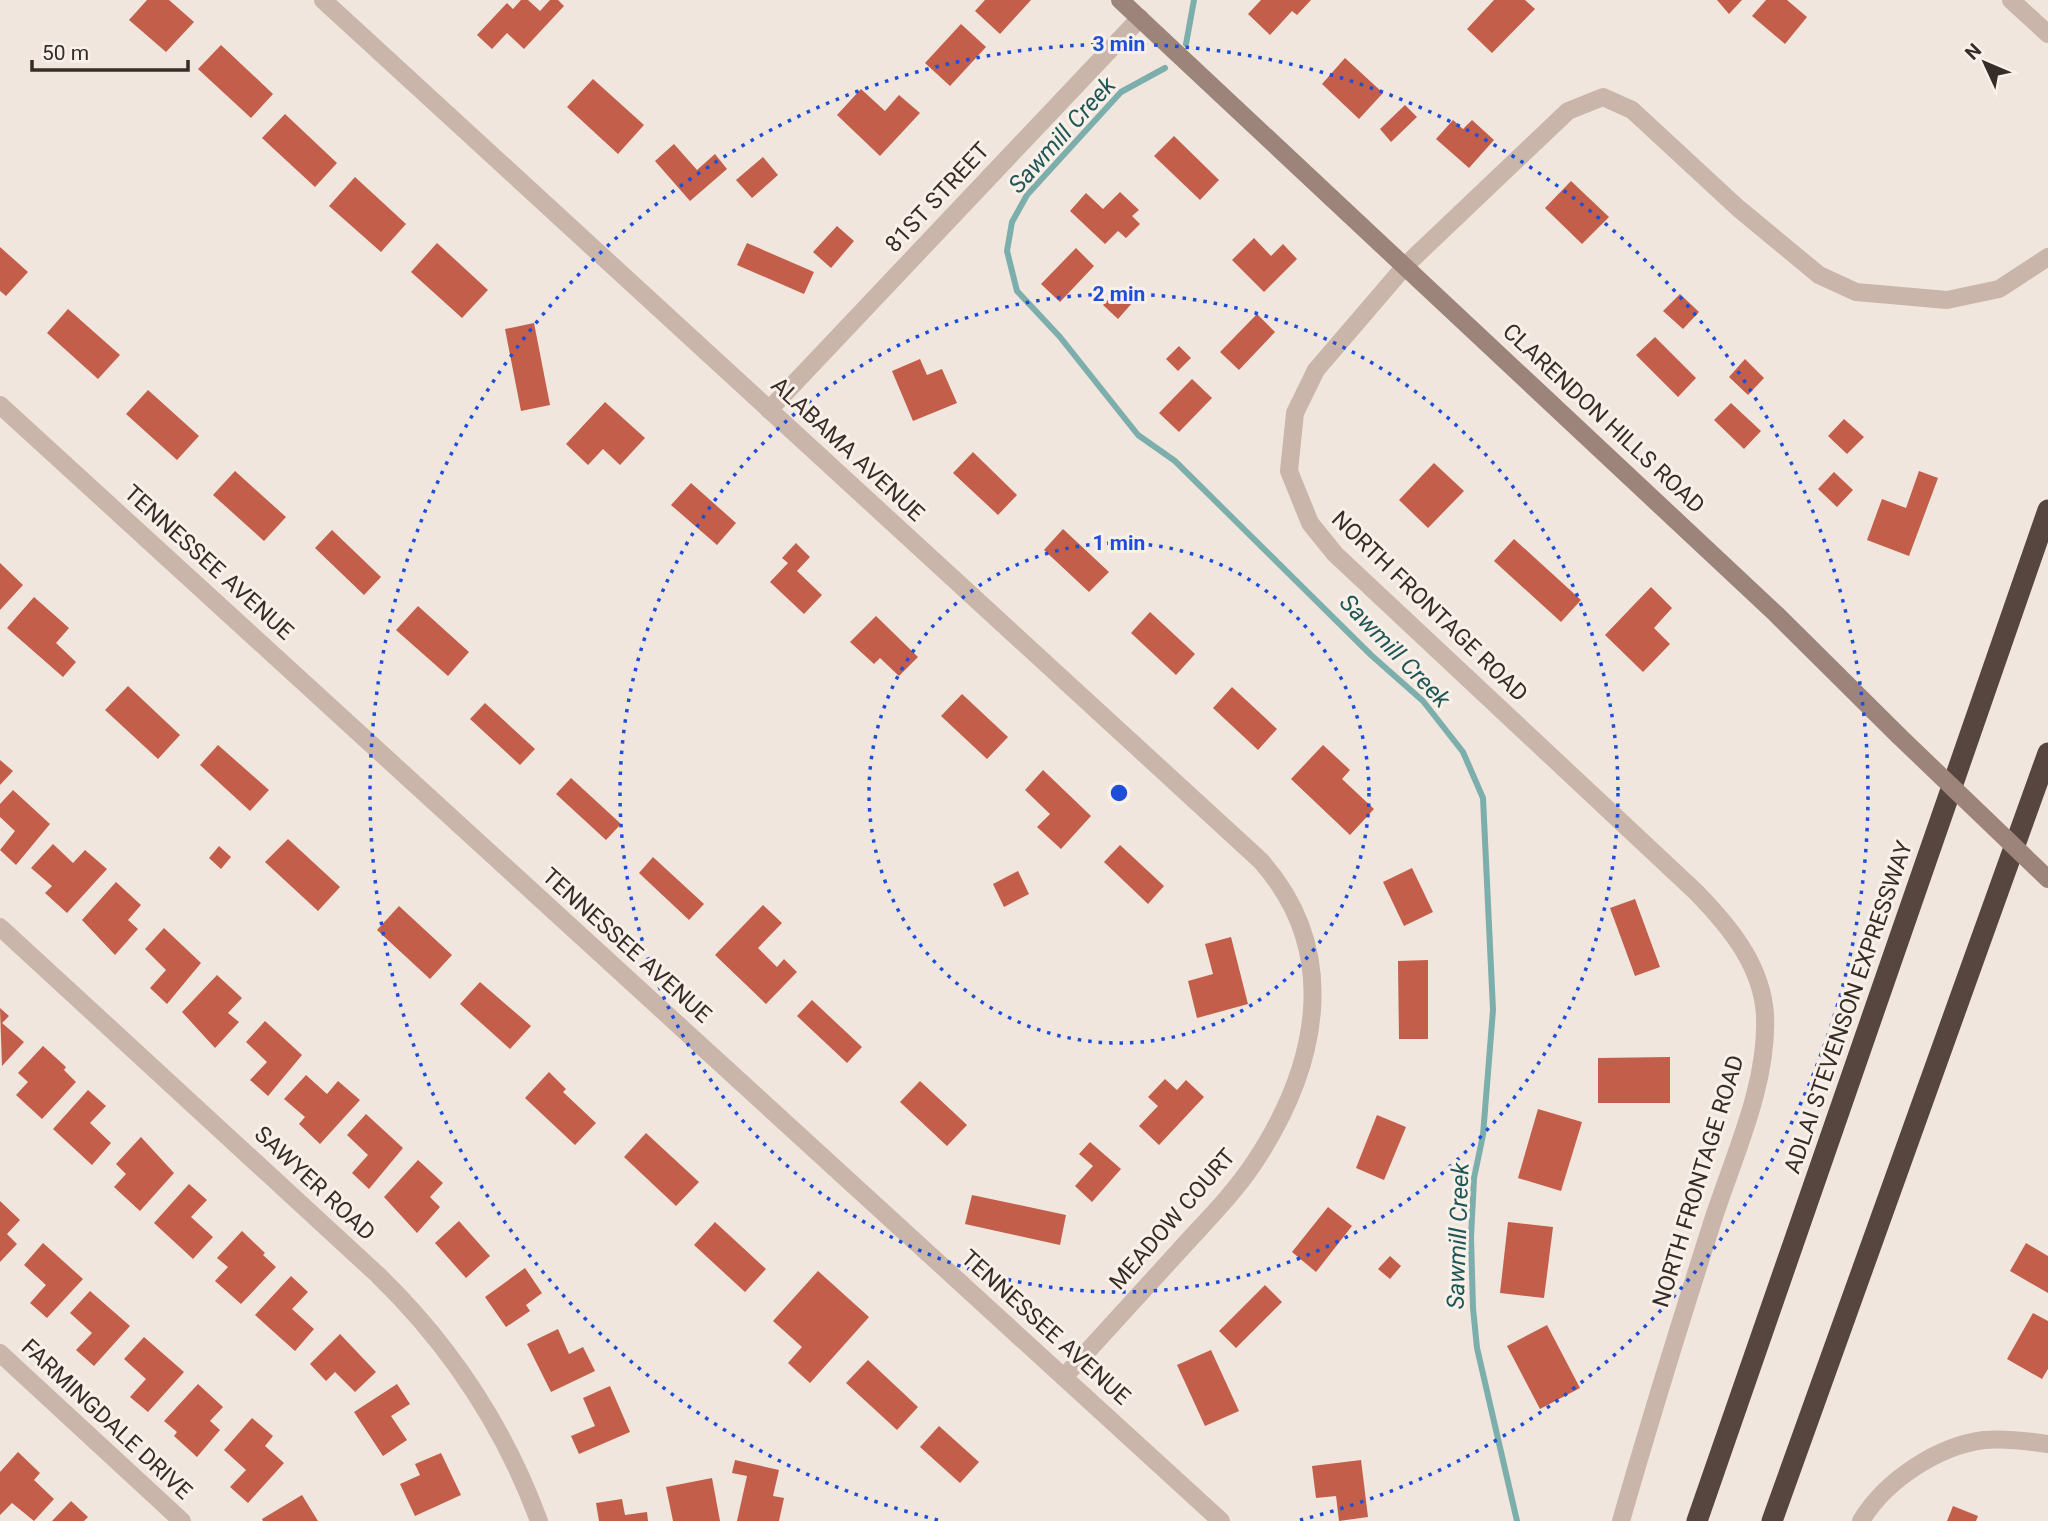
<svg xmlns="http://www.w3.org/2000/svg" width="2048" height="1521" font-family="Roboto,sans-serif">
<rect width="100%" height="100%" fill="#f1e6dd"/>
<g fill="none" stroke-linecap="round" stroke-linejoin="round">
<g stroke="#7caeac" stroke-width="6">
<path d="M1186 44 1194 0"/>
<path d="M1165 68 1121 92 1027 195 1012 222 1007 251 1017 291 1060 337 1138 435 1175 461 1371 655 1423 701 1463 752 1483 798 1493 1010 1483 1135 1474 1178 1471 1237 1473 1308 1477 1348 1517 1521"/>
</g>
</g>
<g fill="#c25e4a">
<path d="M147 0H169L194 22 166 52 129 20Z"/>
<path d="M521 0H528L540 11 550 0H558L564 6 524 49 507 33 492 49 477 35 507 3 513 9Z"/>
<path d="M985 0H1031L1000 34 975 11Z"/>
<path d="M1261 0H1311L1297 15 1292 11 1270 35 1248 14Z"/>
<path d="M1494 0H1525L1535 9 1492 53 1467 29Z"/>
<path d="M1717 0H1742L1729 14Z"/>
<path d="M1766 0H1787L1807 17 1785 44 1752 16Z"/>
<path d="M961 24 986 47 950 86 925 63Z"/>
<path d="M221 45 273 94 251 118 198 69Z"/>
<path d="M1345 58 1383 93 1359 119 1322 84Z"/>
<path d="M593 79 644 125 618 154 567 107Z"/>
<path d="M861 89 885 111 899 95 920 113 880 156 837 115Z"/>
<path d="M1405 105 1417 117 1391 142 1380 129Z"/>
<path d="M285 114 337 163 315 187 262 138Z"/>
<path d="M1453 120 1463 129 1472 120 1494 140 1469 168 1436 139Z"/>
<path d="M1174 136 1219 180 1200 200 1154 156Z"/>
<path d="M674 144 697 170 715 154 727 169 690 201 655 161Z"/>
<path d="M763 157 778 175 752 198 736 180Z"/>
<path d="M355 177 406 224 381 252 329 206Z"/>
<path d="M1571 181 1609 217 1582 244 1545 208Z"/>
<path d="M1120 192 1139 210 1132 216 1140 224 1126 238 1118 231 1105 244 1070 211 1086 193 1103 209Z"/>
<path d="M837 226 854 241 831 268 813 252Z"/>
<path d="M1254 238 1271 256 1283 244 1297 259 1264 292 1232 260Z"/>
<path d="M437 243 488 290 462 318 411 272Z"/>
<path d="M747 243 814 272 804 294 737 265Z"/>
<path d="M0 247 28 272 6 296 0 291Z"/>
<path d="M1076 248 1094 266 1060 302 1041 284Z"/>
<path d="M1118 289 1133 302 1118 319 1103 305Z"/>
<path d="M1680 294 1699 312 1683 329 1663 311Z"/>
<path d="M68 309 120 355 98 379 47 333Z"/>
<path d="M1257 314 1275 332 1239 370 1220 352Z"/>
<path d="M534 323 550 405 521 411 505 329Z"/>
<path d="M1655 337 1696 378 1678 397 1636 355Z"/>
<path d="M1179 346 1191 358 1178 371 1166 359Z"/>
<path d="M920 359 927 375 942 369 957 403 913 421 892 371Z"/>
<path d="M1745 359 1764 378 1748 395 1729 377Z"/>
<path d="M1192 379 1212 398 1179 432 1159 413Z"/>
<path d="M148 390 199 436 177 460 126 414Z"/>
<path d="M605 402 645 438 620 465 603 449 588 465 566 444Z"/>
<path d="M1731 403 1761 431 1744 449 1714 420Z"/>
<path d="M1844 419 1864 437 1847 454 1828 436Z"/>
<path d="M973 452 1017 495 998 515 953 473Z"/>
<path d="M1434 463 1464 491 1428 528 1399 500Z"/>
<path d="M235 471 286 517 264 541 213 495Z"/>
<path d="M1919 471 1938 478 1909 556 1867 540 1882 499 1906 508Z"/>
<path d="M1834 472 1853 490 1837 507 1818 489Z"/>
<path d="M691 483 736 523 717 545 671 505Z"/>
<path d="M1063 529 1109 572 1089 592 1044 550Z"/>
<path d="M332 530 381 577 364 595 315 548Z"/>
<path d="M1514 539 1581 600 1561 622 1494 561Z"/>
<path d="M796 543 810 557 797 571 822 595 804 614 770 582 788 563 782 558Z"/>
<path d="M0 563 23 585 0 610Z"/>
<path d="M1651 587 1672 608 1654 628 1670 644 1643 672 1605 635Z"/>
<path d="M34 597 69 628 56 643 76 662 63 677 7 628Z"/>
<path d="M418 606 469 652 448 676 396 630Z"/>
<path d="M1150 612 1195 654 1176 675 1131 633Z"/>
<path d="M876 616 918 657 899 676 880 658 874 664 850 642Z"/>
<path d="M128 686 180 735 158 759 105 710Z"/>
<path d="M1232 687 1277 729 1258 750 1213 708Z"/>
<path d="M962 694 1008 737 987 759 941 716Z"/>
<path d="M485 703 535 749 520 765 470 719Z"/>
<path d="M218 745 269 790 250 811 200 765Z"/>
<path d="M1323 745 1350 770 1342 779 1374 809 1350 835 1291 779Z"/>
<path d="M0 760 13 771 0 785Z"/>
<path d="M1043 770 1091 816 1061 849 1037 827 1050 814 1025 790Z"/>
<path d="M571 778 621 824 606 840 556 794Z"/>
<path d="M13 790 50 824 16 865 0 850 15 831 0 817V804Z"/>
<path d="M288 839 340 887 318 911 265 862Z"/>
<path d="M53 844 73 863 85 850 107 869 67 913 45 893 52 886 31 868Z"/>
<path d="M1120 845 1164 886 1148 904 1104 862Z"/>
<path d="M219 846 231 857 221 869 209 858Z"/>
<path d="M653 857 704 904 689 920 639 873Z"/>
<path d="M1412 868 1433 912 1404 926 1383 882Z"/>
<path d="M1018 871 1029 894 1004 907 993 884Z"/>
<path d="M116 882 141 905 128 920 138 929 115 955 82 920Z"/>
<path d="M1635 899 1660 967 1635 976 1610 908Z"/>
<path d="M763 905 782 923 758 948 777 967 784 959 797 972 766 1004 715 955Z"/>
<path d="M399 906 452 955 430 979 377 930Z"/>
<path d="M164 928 201 963 167 1004 150 988 166 970 145 949Z"/>
<path d="M1231 937 1248 1004 1197 1018 1188 981 1213 974 1205 944Z"/>
<path d="M1428 960V1039H1399L1398 961Z"/>
<path d="M217 975 242 998 228 1013 239 1022 215 1048 182 1012Z"/>
<path d="M480 982 531 1026 510 1049 460 1004Z"/>
<path d="M812 1000 862 1047 847 1063 797 1016Z"/>
<path d="M0 1008 9 1016 2 1023 24 1042 2 1066Z"/>
<path d="M265 1021 302 1055 268 1096 250 1080 267 1062 246 1042Z"/>
<path d="M43 1046 66 1067 64 1070 76 1082 42 1119 16 1095 28 1082 18 1073Z"/>
<path d="M1670 1057V1103H1598V1058Z"/>
<path d="M549 1072 566 1089 563 1092 596 1123 575 1145 525 1098Z"/>
<path d="M306 1075 327 1094 338 1081 360 1100 320 1144 299 1124 305 1117 284 1099Z"/>
<path d="M1165 1079 1177 1090 1186 1080 1204 1097 1159 1145 1139 1126 1158 1106 1148 1097Z"/>
<path d="M920 1081 967 1125 947 1146 900 1102Z"/>
<path d="M88 1090 106 1106 90 1123 111 1143 92 1165 53 1129Z"/>
<path d="M1538 1109 1582 1122 1561 1191 1518 1178Z"/>
<path d="M366 1114 403 1148 369 1189 352 1173 368 1155 347 1135Z"/>
<path d="M1377 1115 1406 1127 1384 1180 1356 1168Z"/>
<path d="M646 1133 699 1182 676 1206 624 1157Z"/>
<path d="M141 1137 174 1173 140 1211 114 1187 126 1174 116 1164Z"/>
<path d="M1090 1142 1121 1169 1092 1202 1075 1186 1093 1166 1079 1154Z"/>
<path d="M418 1160 443 1183 430 1197 440 1207 417 1233 384 1197Z"/>
<path d="M189 1184 207 1200 191 1217 213 1237 193 1259 154 1223Z"/>
<path d="M972 1195 1066 1215 1060 1245 965 1224Z"/>
<path d="M0 1201 20 1220 7 1234 17 1244 0 1262Z"/>
<path d="M1328 1207 1352 1226 1316 1272 1292 1252Z"/>
<path d="M459 1221 490 1256 466 1278 435 1243Z"/>
<path d="M715 1222 766 1269 745 1292 694 1245Z"/>
<path d="M1508 1222 1553 1227 1544 1298 1500 1293Z"/>
<path d="M242 1231 265 1253 263 1255 276 1267 241 1304 215 1281 228 1267 217 1258Z"/>
<path d="M43 1243 83 1279 47 1318 30 1303 46 1285 24 1265Z"/>
<path d="M2026 1243 2048 1256V1293L2010 1271Z"/>
<path d="M1390 1256 1401 1266 1390 1279 1378 1269Z"/>
<path d="M525 1268 542 1293 526 1305 530 1311 506 1327 485 1297Z"/>
<path d="M818 1271 869 1317 810 1383 788 1363 802 1347 773 1321Z"/>
<path d="M291 1276 308 1292 292 1309 314 1329 295 1351 255 1315Z"/>
<path d="M1265 1285 1282 1302 1236 1348 1219 1331Z"/>
<path d="M90 1291 130 1326 94 1366 76 1350 92 1333 70 1313Z"/>
<path d="M2033 1313 2048 1321V1369L2042 1379 2007 1359Z"/>
<path d="M1547 1325 1580 1388 1540 1409 1507 1346Z"/>
<path d="M558 1329 569 1354 583 1347 595 1371 551 1392 527 1344Z"/>
<path d="M340 1334 376 1372 355 1392 335 1372 326 1381 310 1364Z"/>
<path d="M144 1337 184 1372 148 1412 130 1397 146 1379 124 1359Z"/>
<path d="M1211 1350 1239 1411 1205 1426 1177 1365Z"/>
<path d="M868 1360 918 1407 897 1430 846 1383Z"/>
<path d="M198 1384 223 1407 210 1421 220 1430 197 1457 174 1436 177 1432 164 1421Z"/>
<path d="M397 1384 410 1404 391 1416 407 1440 383 1456 354 1412Z"/>
<path d="M610 1386 630 1432 579 1454 571 1436 595 1426 583 1398Z"/>
<path d="M252 1418 273 1436 265 1446 284 1463 248 1503 230 1487 246 1470 224 1450Z"/>
<path d="M939 1426 979 1462 960 1483 920 1447Z"/>
<path d="M18 1452 40 1473 34 1480 54 1499 34 1521 12 1503 0 1515V1472Z"/>
<path d="M441 1453 461 1495 415 1516 400 1484 420 1475 415 1464Z"/>
<path d="M735 1460 779 1470 773 1496 784 1498 779 1521H737L747 1476 732 1473Z"/>
<path d="M1361 1460 1368 1517 1339 1521 1336 1496 1316 1498 1312 1466Z"/>
<path d="M712 1478 720 1521H673L666 1487Z"/>
<path d="M302 1495 318 1521H263L262 1519Z"/>
<path d="M622 1499 625 1515 647 1512 648 1521H599L596 1503Z"/>
<path d="M71 1501 88 1517 84 1521H52Z"/>
<path d="M1953 1506 1978 1516 1976 1521H1947Z"/>
</g>
<g fill="none" stroke-linecap="round" stroke-linejoin="round">
<g stroke="#c9b5a9" stroke-width="18">
<path d="M323 0 1261 861C1343 954 1317 1068 1254 1163 1232 1196 1204 1223 1178 1252 1140 1294 1102 1335 1064 1377"/>
<path d="M2011 0 2048 34"/>
<path d="M0 405 1221 1521"/>
<path d="M769 410 1140 18"/>
<path d="M0 927 378 1275C451 1346 504 1426 539 1521"/>
<path d="M0 1353 182 1521"/>
<path d="M1621 1521C1650 1420 1681 1320 1713 1220 1734 1155 1768 1085 1765 1015 1762 965 1729 926 1696 892L1335 554 1310 523 1289 471 1295 413 1316 370 1406 265 1568 111 1603 97 1632 110 1738 208 1819 275 1856 292 1947 300 1999 289 2048 257"/>
<path d="M1861 1521C1885 1481 1937 1446 1984 1440 2004 1438 2028 1441 2048 1444"/>
</g>
<path stroke="#9d847a" stroke-width="18" d="M1120 0 1776 614 1899 736"/>
<g stroke="#574540" stroke-width="21">
<path d="M1697 1521 2048 510"/>
<path d="M1772 1521 2048 753"/>
</g>
<path stroke="#9d847a" stroke-width="18" d="M1899 736 2048 879"/>
</g>
<g fill="none" stroke="#1d4ed8" stroke-width="3.5" stroke-dasharray="3.5 7">
<circle cx="1119" cy="793" r="250"/>
<circle cx="1119" cy="793" r="499"/>
<path d="M938 1520A749 749 0 1 1 1300 1520"/>
</g>
<g text-anchor="middle" stroke-width="6" stroke-linejoin="round" paint-order="stroke">
<g font-size="23" fill="#362c28" stroke="#f9f0e9">
<text transform="translate(937 197) rotate(-47)" y="8">81ST STREET</text>
<text transform="translate(1604 418) rotate(43)" y="8">CLARENDON HILLS ROAD</text>
<text transform="translate(848 449) rotate(43)" y="8">ALABAMA AVENUE</text>
<text transform="translate(209 562) rotate(42)" y="8">TENNESSEE AVENUE</text>
<text transform="translate(1430 606) rotate(44)" y="8">NORTH FRONTAGE ROAD</text>
<text transform="translate(627 945) rotate(42)" y="8">TENNESSEE AVENUE</text>
<text transform="translate(1848 1007) rotate(-71)" y="8">ADLAI STEVENSON EXPRESSWAY</text>
<text transform="translate(1698 1181) rotate(-73)" y="8">NORTH FRONTAGE ROAD</text>
<text transform="translate(315 1183) rotate(43)" y="8">SAWYER ROAD</text>
<text transform="translate(1172 1219) rotate(-49)" y="8">MEADOW COURT</text>
<text transform="translate(1046 1327) rotate(42)" y="8">TENNESSEE AVENUE</text>
<text transform="translate(107 1419) rotate(43)" y="8">FARMINGDALE DRIVE</text>
</g>
<g font-size="24" font-style="italic" fill="#1f5756" stroke="#f9f0e9">
<text transform="translate(1062 135) rotate(-48)" y="8">Sawmill Creek</text>
<text transform="translate(1395 651) rotate(46)" y="8">Sawmill Creek</text>
<text transform="translate(1458 1236) rotate(-88)" y="8">Sawmill Creek</text>
</g>
</g>
<circle cx="1119" cy="793" r="10" fill="#1d4ed8" stroke="#f9f0e9" stroke-width="3.5"/>
<g font-size="21" text-anchor="middle" font-weight="bold" fill="#1d4ed8" stroke="#f9f0e9" stroke-width="6" stroke-linejoin="round" paint-order="stroke">
<text x="1119" y="51">3 min</text>
<text x="1119" y="301">2 min</text>
<text x="1119" y="550">1 min</text>
</g>
<g transform="translate(1985 63) rotate(314)" stroke="#f9f0e9" stroke-width="5" paint-order="stroke">
<path d="M0-5L12 26L0 18L-12 26Z" fill="#362c28"/>
<text y="-10" font-size="19" font-weight="bold" text-anchor="middle" fill="#362c28">N</text>
</g>
<path d="M32 60v10h156v-10" fill="none" stroke="#362c28" stroke-width="3.5"/>
<text x="42" y="60" font-size="21" fill="#362c28" stroke="#f9f0e9" stroke-width="5" paint-order="stroke">50 m</text>
</svg>
